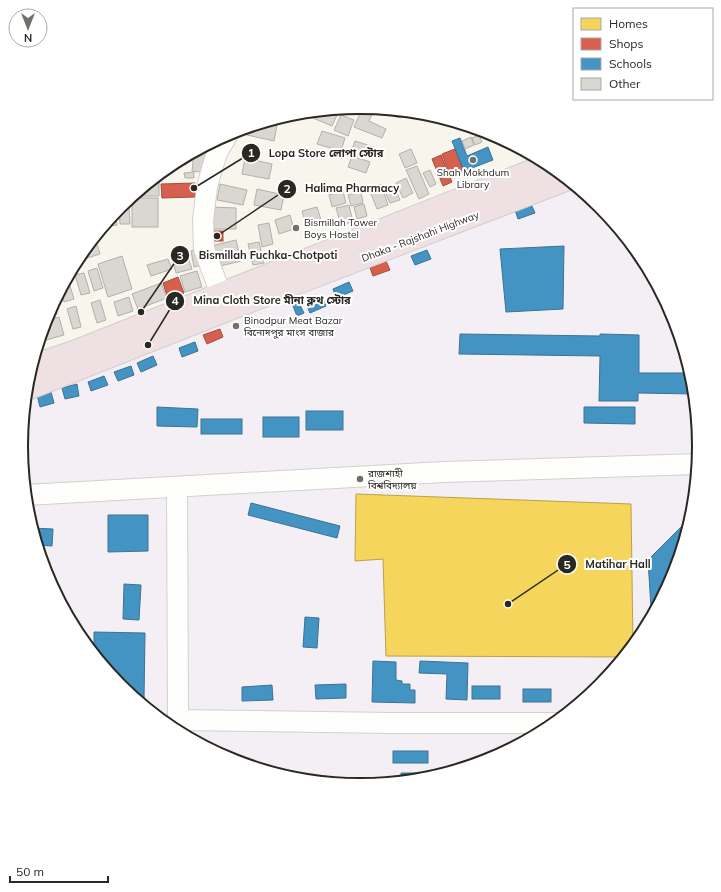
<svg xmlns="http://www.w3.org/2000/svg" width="721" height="892" font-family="Mulish,'Noto Sans Bengali',sans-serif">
<rect width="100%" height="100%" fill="#f8f5ed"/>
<path fill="#f3eff5" d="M575 185 601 206 643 258 674 316 694 380 700 446 693 512 674 576 643 635 600 686 549 728 490 760 427 779 360 785 294 779 230 760 172 728 120 686 78 634 47 576 27 512 21 446 26 400Z"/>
<path fill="#f6d55c" stroke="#b9a14b" d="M356 494 631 504 633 646 624 657 386 656 383 559 355 561Z"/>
<g fill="#d6604d" stroke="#a24f40">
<path d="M455 149 464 172 451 177 442 154Z"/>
<path d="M441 155 452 182 443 186 432 159Z"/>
<path d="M195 183V197L162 198 161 184Z"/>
<rect x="211" y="231" width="12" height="10"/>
<path d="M386 261 390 270 373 276 370 268Z"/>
<path d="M178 277 184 293 168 299 163 283Z"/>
<path d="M220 329 223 337 207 344 203 335Z"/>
</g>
<g fill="#4393c3" stroke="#3c7393">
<path d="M460 138 467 156 488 147 493 160 464 171 452 141Z"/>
<path d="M531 204 535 213 518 219 515 210Z"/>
<path d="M564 246 563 309 506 312 500 249Z"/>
<path d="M427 250 431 259 415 265 411 256Z"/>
<path d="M349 282 353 291 336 298 333 289Z"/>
<path d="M323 298 326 306 310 313 306 304Z"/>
<path d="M299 303 304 313 297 316 293 306Z"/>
<path d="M460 334 600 336V334L639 335V373H692L695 394 638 393V401H599L600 356 459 354Z"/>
<path d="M195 342 198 351 182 357 179 348Z"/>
<path d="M153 356 157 365 141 372 137 363Z"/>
<path d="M131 366 134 375 118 381 114 372Z"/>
<path d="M104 376 108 385 91 391 88 382Z"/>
<path d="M77 384 79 396 65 399 62 388Z"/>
<path d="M51 392 54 403 40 407 37 395Z"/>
<path d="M157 407 198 409 197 427 157 426Z"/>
<path d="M584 407H635V424L584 423Z"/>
<rect x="306" y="411" width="37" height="19"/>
<rect x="263" y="417" width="36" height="20"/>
<rect x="201" y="419" width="41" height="15"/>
<path d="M251 503 340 526 337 538 248 515Z"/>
<path d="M108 515H148V551L108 552Z"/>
<path d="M693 515 674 576 655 612 651 608 648 560Z"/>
<path d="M32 528 53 529 52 546 38 545V546Z"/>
<path d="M124 584 141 585 139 620 123 619Z"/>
<path d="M305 617 319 618 317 648 303 647Z"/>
<path d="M94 632 145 633 144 699H136L120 686 94 653Z"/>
<path d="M373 661 396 662V680L402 681V684H410V690H415V703L372 702Z"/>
<path d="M420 661 468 663 467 700 446 699 447 674 419 673Z"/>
<path d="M346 684V698L316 699 315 685Z"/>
<path d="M272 685 273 700 242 701V687Z"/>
<rect x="472" y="686" width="28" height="13"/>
<rect x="523" y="689" width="28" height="13"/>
<rect x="393" y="751" width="35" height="12"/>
<path d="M401 773H429V778L401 782Z"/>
</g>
<g fill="#dad6d1" stroke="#b3afaa">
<path d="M363 107 375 108 369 121 386 129 382 138 354 127Z"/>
<path d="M384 109 403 111 401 118 383 114Z"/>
<path d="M324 110 337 115 332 126 313 118 316 111Z"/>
<path d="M341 115 354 120 348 136 334 130Z"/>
<path d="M263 122 277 125 274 141 247 135 248 127Z"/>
<path d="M322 131 345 138 341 151 317 144Z"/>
<path d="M479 135 482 142 475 145 472 138Z"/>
<path d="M471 137 474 145 465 149 462 141Z"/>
<path d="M355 141 374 147 370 158 351 152Z"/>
<path d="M212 142 209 173 192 171 194 152Z"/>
<path d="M411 149 417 163 405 168 399 154Z"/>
<path d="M352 156 370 162 366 173 348 167Z"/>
<path d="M245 158 272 164 269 179 242 174Z"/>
<path d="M417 166 429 194 419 199 406 170Z"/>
<path d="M430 170 436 184 430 187 423 173Z"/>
<path d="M194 172V178H185L184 173Z"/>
<path d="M159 174V196H133Z"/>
<path d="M406 178 413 193 403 198 396 183Z"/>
<path d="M220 184 247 190 243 205 217 200Z"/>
<path d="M381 184 388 205 377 209 369 189Z"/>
<path d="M395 188 400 200 390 203 385 192Z"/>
<path d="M257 189 284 195 281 210 254 205Z"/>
<path d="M343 191 346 203 332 207 329 195Z"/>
<path d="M361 192 363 203 351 206 348 195Z"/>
<rect x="132" y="198" width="26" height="29"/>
<path d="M364 204 367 216 357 219 354 207Z"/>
<path d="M349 205 353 222 341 225 336 208Z"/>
<path d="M129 206 130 224H120L119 208Z"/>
<path d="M211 207 236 208V229H211Z"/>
<path d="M317 207 321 220 306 225 302 211Z"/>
<path d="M115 212 117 225 103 227Z"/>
<path d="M290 215 294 229 279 234 275 220Z"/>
<path d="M269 223 273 244 262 247 258 225Z"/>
<path d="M236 240 241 261 216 267 211 246Z"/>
<path d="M96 241 100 254 84 259 82 253 91 242Z"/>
<path d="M259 242 264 263 253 265 248 244Z"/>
<path d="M198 249 201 265 194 267 191 251Z"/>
<path d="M187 255 192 269 176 273 172 259Z"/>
<path d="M122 256 132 289 108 297 98 264Z"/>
<path d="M168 259 172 269 151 276 147 265Z"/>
<path d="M97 268 103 288 94 291 88 271Z"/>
<path d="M197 271 202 287 185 292 180 276Z"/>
<path d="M84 273 90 293 81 295 75 275Z"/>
<path d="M161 283 167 298 138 309 132 294Z"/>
<path d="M70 286 74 299 64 302 60 291 61 289Z"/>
<path d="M129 297 133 311 118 316 114 302Z"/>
<path d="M100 300 106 320 97 323 91 303Z"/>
<path d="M54 303 57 314 47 318V316Z"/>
<path d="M76 306 81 327 73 329 67 309Z"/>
<path d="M59 317 64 335 39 342 45 321Z"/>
</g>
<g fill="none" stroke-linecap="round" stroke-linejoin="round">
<defs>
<g id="minor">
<path d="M226 308 204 249 203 220 207 187 211 172 217 153 228 134"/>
<path d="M177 487 178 714"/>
<path d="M26 495 444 472 698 464"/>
<path d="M177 731V720L392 723H556"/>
</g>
<g id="highway">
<path d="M32 366 74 352 549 164"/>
<path d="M27 389 227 310 568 179"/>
</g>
</defs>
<use href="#minor" stroke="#d3d1cb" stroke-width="22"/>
<use href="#highway" stroke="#d2d0cd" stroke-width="24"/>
<use href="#minor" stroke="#fefefc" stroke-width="20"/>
<use href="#highway" stroke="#efe0e4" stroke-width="22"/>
</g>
<g fill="#72706a" stroke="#fff" stroke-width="1.5">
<circle cx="473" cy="160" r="4"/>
<circle cx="296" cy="228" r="4"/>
<circle cx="236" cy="326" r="4"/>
<circle cx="360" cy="479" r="4"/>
</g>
<g text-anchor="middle" stroke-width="4" stroke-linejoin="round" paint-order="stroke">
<g font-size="10" fill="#2a2823" stroke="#fff" text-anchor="start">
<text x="473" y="176" text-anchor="middle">Shah Mokhdum<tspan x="473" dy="12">Library</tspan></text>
<text x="304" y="226">Bismillah Tower<tspan x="304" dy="12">Boys Hostel</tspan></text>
<text x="244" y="324">Binodpur Meat Bazar<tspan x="244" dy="12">বিনোদপুর মাংস বাজার</tspan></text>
<text x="368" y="477">রাজশাহী<tspan x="368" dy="12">বিশ্ববিদ্যালয়</tspan></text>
</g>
<g font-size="10" fill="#2a2823" stroke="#fff">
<text transform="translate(420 236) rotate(-21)" y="4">Dhaka - Rajshahi Highway</text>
</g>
</g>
<path d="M0 0H721V892H0ZM28 446a332 332 0 1 1 664 0a332 332 0 1 1-664 0Z" fill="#fff" fill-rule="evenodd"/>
<path fill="none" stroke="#2a2823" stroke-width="2" d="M28 446a332 332 0 1 1 664 0a332 332 0 1 1-664 0Z"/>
<path fill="none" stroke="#2a2823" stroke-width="1.5" d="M194 188L251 153M217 236L287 189M141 312L180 255M148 345L175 301M508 604L567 564"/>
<g fill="#2a2823" stroke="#fff" stroke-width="1.5">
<circle cx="194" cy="188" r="4"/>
<circle cx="217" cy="236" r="4"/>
<circle cx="141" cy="312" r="4"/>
<circle cx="148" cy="345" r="4"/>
<circle cx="508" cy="604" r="4"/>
<circle cx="251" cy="153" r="10"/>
<circle cx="287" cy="189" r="10"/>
<circle cx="180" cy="255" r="10"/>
<circle cx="175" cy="301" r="10"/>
<circle cx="567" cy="564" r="10"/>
</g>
<g font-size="12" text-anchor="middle" font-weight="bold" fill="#fff">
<text x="251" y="157">1</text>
<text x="287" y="193">2</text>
<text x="180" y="260">3</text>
<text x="175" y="305">4</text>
<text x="567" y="569">5</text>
</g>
<g font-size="11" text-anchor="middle" font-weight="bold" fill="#2a2823" stroke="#fff" stroke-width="4" stroke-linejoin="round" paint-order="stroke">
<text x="326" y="157">Lopa Store লোপা স্টোর</text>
<text x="352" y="192">Halima Pharmacy</text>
<text x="268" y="259">Bismillah Fuchka-Chotpoti</text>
<text x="272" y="304">Mina Cloth Store মীনা ক্লথ স্টোর</text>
<text x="618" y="568">Matihar Hall</text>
</g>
<rect x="573" y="8" width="140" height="92" fill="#ffffff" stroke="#aaa9a7"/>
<rect x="581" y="18" width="20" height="12" fill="#f6d55c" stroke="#aaa9a7"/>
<text x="609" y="28" font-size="12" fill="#2a2823">Homes</text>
<rect x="581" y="38" width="20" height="12" fill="#d6604d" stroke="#aaa9a7"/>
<text x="609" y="48" font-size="12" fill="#2a2823">Shops</text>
<rect x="581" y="58" width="20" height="12" fill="#4393c3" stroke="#aaa9a7"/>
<text x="609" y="68" font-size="12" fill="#2a2823">Schools</text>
<rect x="581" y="78" width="20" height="12" fill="#dad6d1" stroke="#aaa9a7"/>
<text x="609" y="88" font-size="12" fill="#2a2823">Other</text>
<g transform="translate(28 28) rotate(180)"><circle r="19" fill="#ffffff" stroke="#aaa9a7"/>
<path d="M0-3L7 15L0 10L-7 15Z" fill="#72706a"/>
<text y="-6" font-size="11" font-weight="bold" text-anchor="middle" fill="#2a2823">N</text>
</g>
<path d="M10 876v6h98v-6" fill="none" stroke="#2a2823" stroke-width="2"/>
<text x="16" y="876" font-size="12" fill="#2a2823" stroke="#ffffff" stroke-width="3" paint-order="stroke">50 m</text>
</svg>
